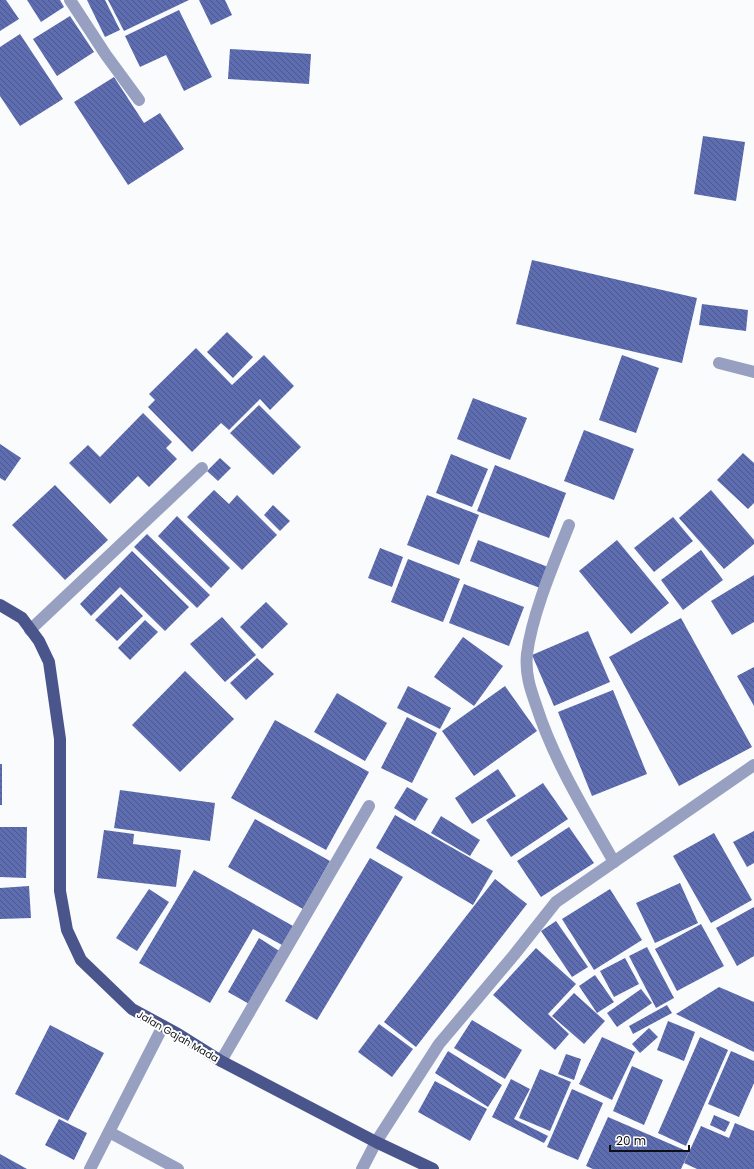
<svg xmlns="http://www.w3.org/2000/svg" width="754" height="1169" font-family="Poppins,sans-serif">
<defs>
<pattern id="building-back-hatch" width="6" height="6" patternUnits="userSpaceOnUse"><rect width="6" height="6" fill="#5e6daf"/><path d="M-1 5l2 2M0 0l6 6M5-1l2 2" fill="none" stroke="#4c588d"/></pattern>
</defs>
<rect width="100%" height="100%" fill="#fafbfd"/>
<g fill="url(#building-back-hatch)">
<path d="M0 0H6L19 19 0 31Z"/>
<path d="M27 0H60L64 7 41 22Z"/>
<path d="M87 0H105L120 30 105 37Z"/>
<path d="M108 0H189L124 31Z"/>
<path d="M199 0H225L232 15 211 25Z"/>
<path d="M179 10 212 77 184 91 166 55 140 67 125 36Z"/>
<path d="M70 16 94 52 57 76 33 39Z"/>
<path d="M20 34 63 99 20 126 0 96V47Z"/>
<path d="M230 49 311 54 309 84 228 79Z"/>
<path d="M114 77 144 123 160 113 184 149 128 185 74 102Z"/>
<path d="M703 136 745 142 736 201 694 194Z"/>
<path d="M532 260 697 298 682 363 516 324Z"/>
<path d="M702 304 748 310 746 331 699 325Z"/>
<path d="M227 332 253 357 233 378 207 352Z"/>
<path d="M196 348 232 385 264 355 294 386 270 410 260 399 229 430 221 423 192 452 148 407 155 400 149 394Z"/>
<path d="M622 355 659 368 636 433 599 420Z"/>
<path d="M473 398 527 418 510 460 457 439Z"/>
<path d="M259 405 301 447 273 475 230 433Z"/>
<path d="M143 413 172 442 166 448 177 459 149 487 138 476 110 504 69 463 88 445 100 457Z"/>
<path d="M584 430 634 449 614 500 564 481Z"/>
<path d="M0 444 21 458 5 481 0 478Z"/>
<path d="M743 453 754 463V503L748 509 717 480Z"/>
<path d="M451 454 488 469 472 507 436 493Z"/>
<path d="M220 458 231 468 218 481 207 471Z"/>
<path d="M495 465 566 493 549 538 477 511Z"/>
<path d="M55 485 108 540 65 580 12 525Z"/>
<path d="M214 490 229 504 237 495 277 535 242 570 187 517Z"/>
<path d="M711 490 754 540V544L724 569 679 518Z"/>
<path d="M427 495 479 515 459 565 407 545Z"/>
<path d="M273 505 290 521 280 531 264 515Z"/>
<path d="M177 516 230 568 211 588 158 536Z"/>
<path d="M673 517 693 541 654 572 634 548Z"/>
<path d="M147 534 210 595 197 608 134 547Z"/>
<path d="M478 540 548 567 540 588 470 561Z"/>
<path d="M617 540 669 603 631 634 579 571Z"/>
<path d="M380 548 403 557 392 587 368 578Z"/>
<path d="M701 550 723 580 683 610 661 580Z"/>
<path d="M132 551 189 607 165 631 120 587 91 616 80 604Z"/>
<path d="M408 559 460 579 443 622 391 602Z"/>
<path d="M754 575V622L732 635 711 601Z"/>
<path d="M464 584 524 607 509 646 449 623Z"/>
<path d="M121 594 143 616 117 641 95 620Z"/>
<path d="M266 602 288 624 262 649 240 627Z"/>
<path d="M222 617 256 655 225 682 190 644Z"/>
<path d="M681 618 752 747 679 786 609 657Z"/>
<path d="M145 620 158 632 130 660 118 648Z"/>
<path d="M588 631 610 682 554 706 532 655Z"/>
<path d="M463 637 503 666 474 706 434 677Z"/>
<path d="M257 658 274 674 246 700 230 683Z"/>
<path d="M754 667V706L737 676Z"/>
<path d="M185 671 234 719 180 772 132 725Z"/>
<path d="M408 686 451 708 440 729 397 708Z"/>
<path d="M505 686 537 731 474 776 442 731Z"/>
<path d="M613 690 647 774 592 796 558 712Z"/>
<path d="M337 693 387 723 365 761 314 732Z"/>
<path d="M407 717 437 733 412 783 381 768Z"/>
<path d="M275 720 369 772 326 850 231 798Z"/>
<rect x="0" y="764" width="2" height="41"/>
<path d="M498 769 516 796 472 824 455 798Z"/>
<path d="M543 783 568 819 511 857 486 820Z"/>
<path d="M407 787 428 799 415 821 394 808Z"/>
<path d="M120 790 215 803 210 841 114 828Z"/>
<path d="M395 815 493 871 473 905 376 848Z"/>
<path d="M441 816 480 840 470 856 431 833Z"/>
<path d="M255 819 330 861 303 909 228 867Z"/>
<path d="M0 827H27L26 878 0 877Z"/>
<path d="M569 827 594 863 541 897 517 861Z"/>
<path d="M104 830 134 834 133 844 181 850 176 887 97 878Z"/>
<path d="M754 831V863L747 867 733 842Z"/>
<path d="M714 833 752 900 711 923 673 856Z"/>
<path d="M370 858 403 877 317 1020 285 1001Z"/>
<path d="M194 870 293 926 282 945 253 929 210 1003 139 963Z"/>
<path d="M495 879 527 904 416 1047 384 1022Z"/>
<path d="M680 883 698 923 655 943 636 903Z"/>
<path d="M29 886 31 918 0 919V888Z"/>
<path d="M149 889 169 902 137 951 116 938Z"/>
<path d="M610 889 642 940 594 970 562 919Z"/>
<path d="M754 907V956L737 966 716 928Z"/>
<path d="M556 921 588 967 572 977 541 931Z"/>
<path d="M701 924 724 966 677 991 655 949Z"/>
<path d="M259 938 281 952 251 1005 228 992Z"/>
<path d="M647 947 674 998 656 1008 629 956Z"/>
<path d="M536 948 576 984 548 1014 569 1034 555 1050 493 995Z"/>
<path d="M625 958 639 984 614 997 600 971Z"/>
<path d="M595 975 614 1002 597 1013 579 986Z"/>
<path d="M719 987 754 1002V1052L676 1014Z"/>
<path d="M641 989 652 1003 617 1027 607 1013Z"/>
<path d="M574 993 605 1021 584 1044 552 1016Z"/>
<path d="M667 1005 672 1013 633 1034 629 1026Z"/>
<path d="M472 1020 522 1050 505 1079 454 1048Z"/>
<path d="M668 1021 695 1032 684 1061 657 1050Z"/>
<path d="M379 1024 413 1049 392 1077 358 1052Z"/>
<path d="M50 1025 104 1053 68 1121 15 1094Z"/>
<path d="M649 1028 658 1037 640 1053 632 1044Z"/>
<path d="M602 1037 635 1052 612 1100 579 1084Z"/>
<path d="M700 1037 728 1050 686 1146 658 1133Z"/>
<path d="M448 1051 502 1085 488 1107 435 1073Z"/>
<path d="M731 1051 754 1061V1083L739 1117 708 1104Z"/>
<path d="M566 1054 581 1059 574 1080 558 1074Z"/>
<path d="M632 1066 663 1080 644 1125 613 1111Z"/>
<path d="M540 1069 571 1082 550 1131 519 1118Z"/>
<path d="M511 1079 530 1089 514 1119 548 1136 544 1143 492 1117Z"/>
<path d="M435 1081 487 1109 470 1141 418 1112Z"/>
<path d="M572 1089 603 1103 578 1160 547 1147Z"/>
<path d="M714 1115 730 1122 725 1132 710 1125Z"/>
<path d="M608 1117 689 1152 681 1169H593L586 1166Z"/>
<path d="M59 1119 87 1133 74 1160 45 1145Z"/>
<path d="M735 1123 754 1131V1169H697L684 1163 701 1126 729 1138Z"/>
<path d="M0 1154 27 1169H0Z"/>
</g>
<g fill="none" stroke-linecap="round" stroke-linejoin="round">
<g stroke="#97a0c0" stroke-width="12">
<path d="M70 0 106 55 139 100"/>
<path d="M719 363 754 372"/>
<path d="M569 525C554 563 532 614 527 654 525 673 530 688 536 705 554 761 585 811 614 862"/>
<path d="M30 630 202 468"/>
<path d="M221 1061 369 806"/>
<path d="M109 1132 178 1169"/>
<path d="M90 1169 163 1026"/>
<path d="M362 1169 376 1142 439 1044 514 955 556 902 754 765"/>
</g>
<path stroke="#49558b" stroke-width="12" d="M0 605 22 618 39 641 49 662 60 739V891L67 930 81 960 132 1009 178 1034 221 1061 376 1142 433 1169"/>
</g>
<g text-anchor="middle" stroke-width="4" stroke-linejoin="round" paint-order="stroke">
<g font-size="10" fill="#0e0f13" stroke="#fff">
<text transform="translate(178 1036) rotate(30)" y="4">Jalan Gajah Mada</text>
</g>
</g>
<path d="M610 1145v6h79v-6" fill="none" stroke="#0e0f13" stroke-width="2"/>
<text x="616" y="1145" font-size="12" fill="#0e0f13" stroke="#ffffff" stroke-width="3" paint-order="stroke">20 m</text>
</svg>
